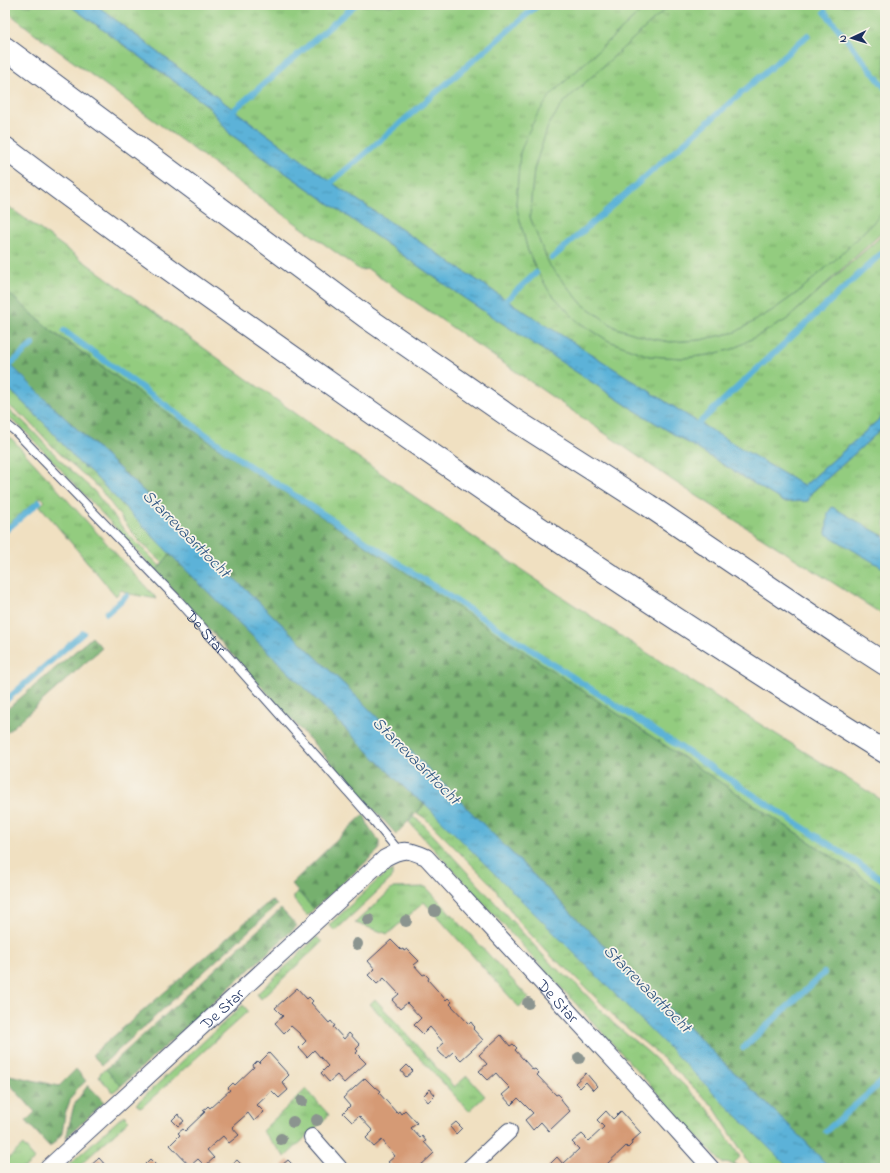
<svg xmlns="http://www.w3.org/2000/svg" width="890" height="1173" font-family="'Indie Flower',sans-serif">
<defs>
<pattern id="grass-tufts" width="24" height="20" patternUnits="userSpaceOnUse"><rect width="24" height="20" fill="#93cc7f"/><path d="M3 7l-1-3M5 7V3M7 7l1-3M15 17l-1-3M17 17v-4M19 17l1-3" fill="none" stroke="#77a66b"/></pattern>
<pattern id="forest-firs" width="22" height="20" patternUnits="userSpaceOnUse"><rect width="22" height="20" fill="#76b06e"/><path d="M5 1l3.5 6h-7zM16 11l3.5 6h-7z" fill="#60905e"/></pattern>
<pattern id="water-ripples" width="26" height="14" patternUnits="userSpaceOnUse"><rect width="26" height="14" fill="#5cb2d8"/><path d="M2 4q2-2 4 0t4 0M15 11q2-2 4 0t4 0" fill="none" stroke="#4b91b2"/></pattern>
</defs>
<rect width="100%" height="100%" fill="#f7f3e8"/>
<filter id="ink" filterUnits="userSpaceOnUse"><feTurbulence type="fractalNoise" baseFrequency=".025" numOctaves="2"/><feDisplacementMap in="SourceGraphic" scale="8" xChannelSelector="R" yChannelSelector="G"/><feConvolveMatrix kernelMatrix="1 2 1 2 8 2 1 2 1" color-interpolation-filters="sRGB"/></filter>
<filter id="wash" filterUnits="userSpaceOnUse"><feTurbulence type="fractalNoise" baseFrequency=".012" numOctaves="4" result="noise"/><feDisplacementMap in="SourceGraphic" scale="16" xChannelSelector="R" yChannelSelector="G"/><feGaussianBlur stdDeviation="0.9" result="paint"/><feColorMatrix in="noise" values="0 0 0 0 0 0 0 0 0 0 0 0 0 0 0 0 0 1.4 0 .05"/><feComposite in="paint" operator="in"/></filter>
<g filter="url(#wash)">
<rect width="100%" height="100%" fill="#f0e0c1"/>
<g fill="url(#grass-tufts)" stroke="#577e6e">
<path d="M5 5H69L208 106 230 134 464 298 628 406 784 502 808 501 811 493 885 426V537L832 507 826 533 885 569V616L672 480 368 269 360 270 42 39 5 10Z"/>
<path d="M96 5H648L561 85 551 95 520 153 516 205 528 251 539 274 549 291 577 321 609 341 649 356 684 358 708 355 733 349 786 320 885 233V247L743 381 885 253V414L804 486 699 423 508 301 338 187 230 107Z"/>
<path d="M670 5H885V211L835 260 797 293 773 310 736 332 701 340 670 342 648 338 616 328 582 304 550 266 540 243 530 217 531 198 534 169 548 126 563 103Z"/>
<path d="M5 204C209 353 415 501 627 640 712 695 799 748 885 802V892L205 439 53 332 5 290Z"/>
<path d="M5 385 45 424 80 464 90 471 170 554 163 563 138 540 100 489 58 452 28 420 5 403Z"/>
<path d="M5 407 24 422 65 465 94 491 127 533 160 566 156 571 23 429 5 415Z"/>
<path d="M5 433 12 439 157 599 130 594 121 590 116 596 40 506 45 501 41 497 5 527Z"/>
<path d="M425 804 789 1168H754L745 1159 743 1153 713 1106 664 1059 621 1023 566 968 554 959 519 922 492 885 425 818 417 813Z"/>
<path d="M413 817 422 823 553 966 576 984 614 1024 648 1052 682 1083 709 1110 740 1157 734 1163 739 1168H737L732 1164 722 1163 409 822Z"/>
<path d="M392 870V878L335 931 329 925 379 879Z"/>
<path d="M426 887 529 998 519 1007 424 902 388 934 355 923 393 888Z"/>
<path d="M298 892 314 909 307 916 294 900V896Z"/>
<path d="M317 937 322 942 261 999 257 994Z"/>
<path d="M375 999 454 1087 467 1076 485 1096 469 1111 370 1004Z"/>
<path d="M243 1005 248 1011 141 1108 136 1104Z"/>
<path d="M106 1069 121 1086 113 1092 99 1077 101 1072Z"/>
<path d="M306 1089 329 1115 285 1157 262 1131Z"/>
<path d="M124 1115 129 1120 77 1168H65Z"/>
<path d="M23 1145 35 1159 25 1168H5V1162Z"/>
</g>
<g fill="url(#forest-firs)" stroke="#487066">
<path d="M5 290 53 332 205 439 885 892V1168H830L800 1136 716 1055 583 925 356 696 154 501 51 405 5 359Z"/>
<path d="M170 554 411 794 425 804 396 834 156 571Z"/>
<path d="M92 637 102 648 5 734V711Z"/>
<path d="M364 814 369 827 379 841V850L314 909 291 884Z"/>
<path d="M271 900 277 905 102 1065 92 1055Z"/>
<path d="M281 909 297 926 121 1086 106 1069Z"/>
<path d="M76 1069 86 1081 77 1089 71 1098 65 1114 62 1134 50 1147 26 1121 35 1112 5 1079V1074L59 1086Z"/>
<path d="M88 1085 104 1102 66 1138 74 1105Z"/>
</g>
<path fill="#93cc7f" stroke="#577e6e" d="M648 5H670L563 103 548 126 534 169 531 198 530 217 540 243 550 266 582 304 616 328 648 338 670 342 701 340 736 332 773 310 797 293 835 260 885 211V230L786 320 733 349 708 355 683 358 649 356 609 341 577 321 549 291 539 274 528 251 516 205 520 153 527 135 537 115 551 95 561 85Z"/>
<g fill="url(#water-ripples)" stroke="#3c709b">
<path d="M69 5H96L230 107 338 187 508 301 699 423 804 486 885 414V426L811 493 808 501 784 502 628 406 464 298 230 134 208 106Z"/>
<path d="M5 359 51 405 154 501 356 696 583 925 716 1055 800 1136 830 1168H789L425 804 411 794 170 554 90 471 80 464 45 424 5 385Z"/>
<path d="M832 507 885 537V569L826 534 828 513Z"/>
</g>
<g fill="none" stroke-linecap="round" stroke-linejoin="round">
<g stroke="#5cb2d8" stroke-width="6">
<path d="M825 12 885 88"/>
<path d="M228 115 355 5"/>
<path d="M327 186 538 5"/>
<path d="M552 258 808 35"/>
<path d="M501 305 536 273"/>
<path d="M64 331 242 461 885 881"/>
<path d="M5 369 33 344"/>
<path d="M695 428 699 423 885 250"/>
<path d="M5 531 39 502"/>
<path d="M107 613 126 596"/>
<path d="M5 701 83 633"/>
<path d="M743 1048 824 973"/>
<path d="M826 1131 885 1079"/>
</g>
</g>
<g id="blocks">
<g fill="#d59a74">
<path d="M391 940 401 950 403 949 404 951 407 949 419 961 414 965 423 975 425 974 429 978 428 980 446 1000 448 998 452 1002 450 1004 469 1024 471 1022 473 1025 475 1027 473 1029 483 1040 461 1060 453 1052 446 1058 441 1054 437 1049 444 1043 430 1027 423 1034 414 1025 421 1018 407 1003 400 1009 392 1000 399 994 384 978 377 984 368 975 375 969 368 961Z"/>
<path d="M297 988 307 999 309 997 313 1001 311 1003 329 1023 331 1021 335 1026 333 1027 344 1039 349 1033 360 1045 356 1049 358 1051 356 1053 366 1063 344 1083 337 1075 329 1082 321 1073 328 1066 314 1050 307 1057 299 1048 306 1041 299 1033 291 1026 284 1033 275 1023 283 1016 275 1008Z"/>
<path d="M501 1035 510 1046 513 1044 517 1048 515 1050 533 1070 535 1069 539 1073 537 1075 556 1095 558 1094 562 1098 560 1099 570 1111 549 1131 541 1122 533 1130 525 1120 533 1113 518 1098 511 1105 502 1095 510 1088 503 1081 496 1073 488 1080 479 1071 487 1064 479 1055Z"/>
<path d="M269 1053 289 1075 282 1082 288 1090 279 1098 272 1091 257 1105 264 1112 254 1121 248 1113 232 1127 239 1135 229 1143 223 1136 207 1150 214 1158 205 1166 198 1159 190 1166 170 1145 180 1135 178 1133 183 1129 185 1131 205 1112 203 1110 206 1108 208 1106 210 1108 230 1090 228 1088 233 1083 235 1085 254 1067 253 1065 257 1061 259 1063Z"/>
<path d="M407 1065 413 1071 406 1077 401 1071Z"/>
<path d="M586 1073 597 1086 593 1090 586 1082 580 1088 575 1083Z"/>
<path d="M365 1078 375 1088 376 1087 381 1091 379 1093 397 1113 399 1111 401 1114 405 1110 417 1123 411 1128 420 1138 422 1136 426 1141 424 1142 434 1153 418 1168H407L404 1165 401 1168H394L388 1162 395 1156 382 1140 374 1147 366 1138 373 1131 359 1116 352 1122 343 1113 350 1106 343 1098Z"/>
<path d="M430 1089 435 1095 428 1102 423 1096Z"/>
<path d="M606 1111 613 1119 621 1111 641 1133 631 1142 632 1144 628 1148 626 1146 606 1165 608 1167 607 1168H550L548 1166 557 1157 563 1164 579 1149 572 1142 582 1134 589 1141 604 1127 597 1120Z"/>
<path d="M178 1114 184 1121 178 1126 172 1120Z"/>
<path d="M456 1122 462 1128 456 1134 450 1127Z"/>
<path d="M99 1158 108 1168H88Z"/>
<path d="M150 1159 157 1166 155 1168H148L145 1164Z"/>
<path d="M237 1160 245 1168H228Z"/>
<path d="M288 1160 294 1166 292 1168H285L282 1165Z"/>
</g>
</g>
</g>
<g filter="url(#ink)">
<use href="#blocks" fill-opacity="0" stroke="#3b4a6d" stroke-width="1"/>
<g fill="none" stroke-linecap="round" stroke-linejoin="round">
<defs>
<g id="lane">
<path id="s1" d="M5 423 16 432 179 601 374 821 398 850"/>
</g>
<g id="street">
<path d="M312 1137 339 1168"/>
<path id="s2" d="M48 1168 385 858C403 848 408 849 426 857L629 1077 711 1168"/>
<path d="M470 1168 509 1131"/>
</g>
<g id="highway">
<path d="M5 48 366 317 510 417 648 505 840 635 885 664"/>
<path d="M5 148C112 230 221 307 331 384 512 512 697 635 885 752"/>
</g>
</defs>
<use href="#lane" stroke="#3b4a6d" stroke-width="10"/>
<use href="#street" stroke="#3b4a6d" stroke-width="18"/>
<use href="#highway" stroke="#3b4a6d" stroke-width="24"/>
<use href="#lane" stroke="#fff" stroke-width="8"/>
<use href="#street" stroke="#fff" stroke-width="16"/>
<use href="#highway" stroke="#fff" stroke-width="22"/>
</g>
<g fill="#8b948f">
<circle cx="435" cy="911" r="6"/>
<circle cx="369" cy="920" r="6"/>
<circle cx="406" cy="921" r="6"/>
<circle cx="357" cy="944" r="6"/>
<circle cx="528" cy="1003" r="6"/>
<circle cx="579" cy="1058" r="6"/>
<circle cx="302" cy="1101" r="6"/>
<circle cx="317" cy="1120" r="6"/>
<circle cx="293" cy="1122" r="6"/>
<circle cx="281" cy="1139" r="6"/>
</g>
</g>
<g text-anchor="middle" stroke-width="3.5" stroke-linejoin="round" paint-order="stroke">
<g font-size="16" fill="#1b2f5e" stroke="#f7f3e8">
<text dy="6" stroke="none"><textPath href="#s1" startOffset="290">De Star</textPath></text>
<text dy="6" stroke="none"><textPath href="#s2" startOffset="697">De Star</textPath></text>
<text dy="6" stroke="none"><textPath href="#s2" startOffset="236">De Star</textPath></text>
</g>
<g font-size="17" font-style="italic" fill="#2e5683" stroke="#f7f3e8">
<text transform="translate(187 533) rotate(45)" y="6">Starrevaarttocht</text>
<text transform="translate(417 760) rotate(45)" y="6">Starrevaarttocht</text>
<text transform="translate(648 988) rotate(45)" y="6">Starrevaarttocht</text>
</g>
</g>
<rect width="890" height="1173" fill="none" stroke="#f7f3e8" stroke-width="20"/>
<g transform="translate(852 38) rotate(266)" stroke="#f7f3e8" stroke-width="3" paint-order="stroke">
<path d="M0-3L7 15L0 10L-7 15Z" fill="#1b2f5e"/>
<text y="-6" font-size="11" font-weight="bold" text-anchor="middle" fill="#1b2f5e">N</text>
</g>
</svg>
